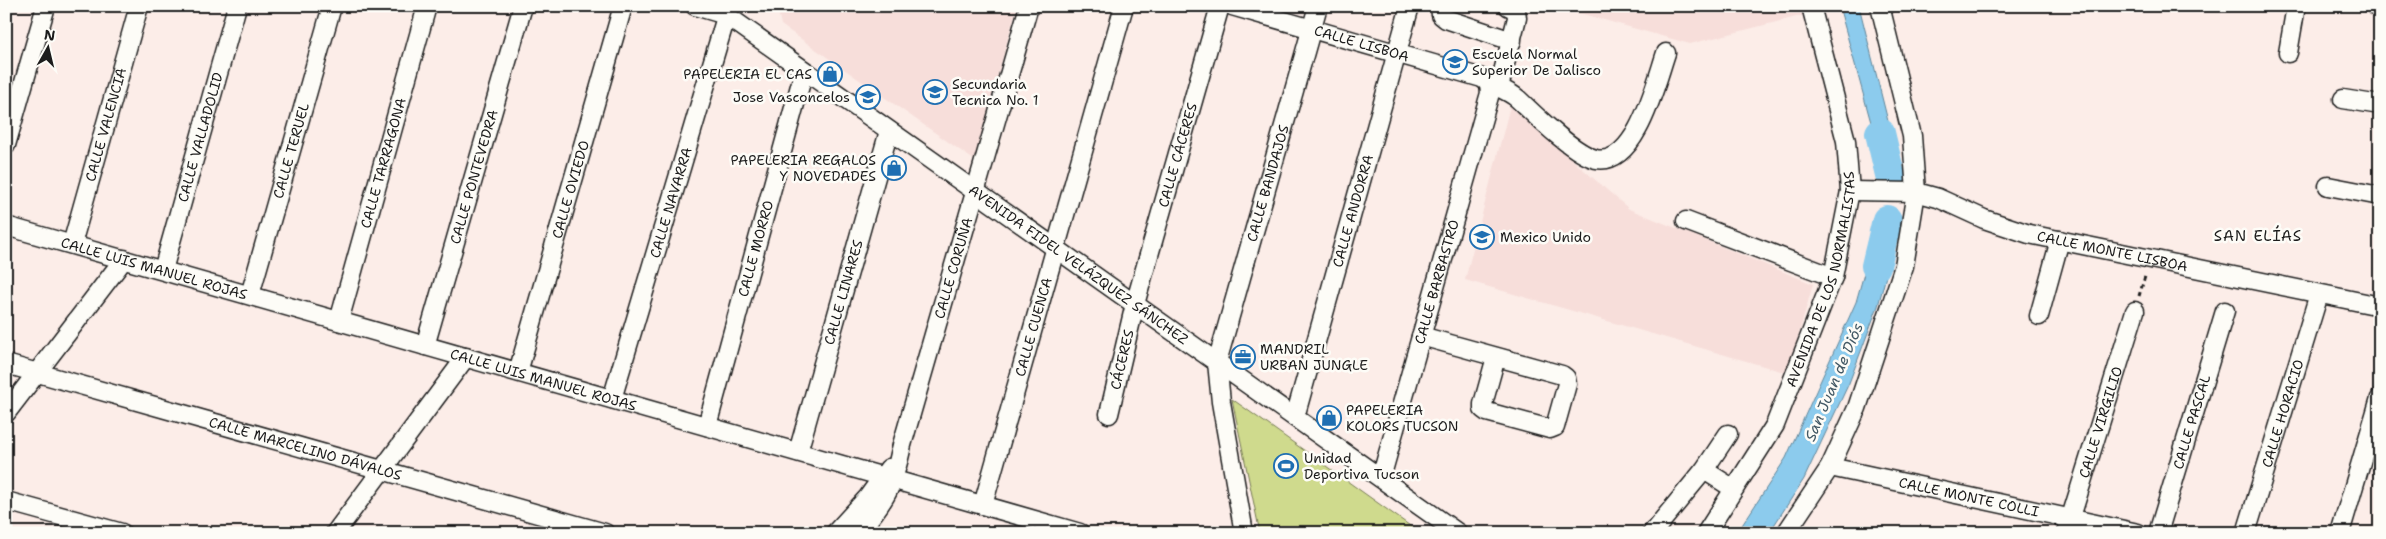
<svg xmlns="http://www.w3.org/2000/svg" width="2386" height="539" font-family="'Shantell Sans',sans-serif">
<rect width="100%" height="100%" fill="#fcede8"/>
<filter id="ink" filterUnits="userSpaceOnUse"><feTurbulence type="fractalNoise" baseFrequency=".02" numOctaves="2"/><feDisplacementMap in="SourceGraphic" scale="10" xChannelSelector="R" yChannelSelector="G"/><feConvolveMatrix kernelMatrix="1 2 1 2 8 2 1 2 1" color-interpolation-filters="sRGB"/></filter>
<g filter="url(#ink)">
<g fill="#f7deda">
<path d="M777 6H1017L974 160 781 25Z"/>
<path d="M1554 6H1806L1808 14 1690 44Z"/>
<path d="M1510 106 1629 209 1813 284 1788 373 1465 280Z"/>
</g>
<path fill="#cfda8d" stroke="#767b54" d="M1232 399 1420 533H1260Z"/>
<g fill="#8ccbed" stroke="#5f8599">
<path d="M1839 6H1859L1897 157 1890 172 1881 159Z"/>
<path d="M1887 226 1895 242 1878 306 1849 383 1804 479 1769 533H1737L1786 458 1856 302 1874 238Z"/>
</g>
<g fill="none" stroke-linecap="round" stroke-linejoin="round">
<g stroke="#8ccbed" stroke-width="30">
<path d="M1880 133 1891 179"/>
<path d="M1876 266 1887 220"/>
</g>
<defs>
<g id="minor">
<path id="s1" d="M695 6 726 15 1458 533"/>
<path id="s2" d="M1232 6 1482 78C1493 87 1507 89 1518 99 1535 115 1574 154 1596 159 1636 167 1656 82 1666 53"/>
<path d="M1440 6 1441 15 1446 19 1512 41"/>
<path d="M2376 6 2380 7"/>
<path d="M2288 53 2296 6"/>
<path d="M1499 87 1517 18 1516 10 1508 6"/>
<path d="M2343 99 2380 105"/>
<path d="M6 145 46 6"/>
<path d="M2328 186 2380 196"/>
<path id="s3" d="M1850 191 1916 192 1938 198 1984 219 2029 234 2380 306"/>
<path d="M1686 221 1833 277"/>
<path id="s4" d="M6 226 1080 533"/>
<path id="s5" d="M72 244 139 6"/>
<path id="s6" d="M163 270 237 6"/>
<path id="s7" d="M250 295 332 6"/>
<path d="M2039 316 2060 240"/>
<path id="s8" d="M339 321 427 6"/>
<path d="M1421 336 1562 375 1566 378 1567 384 1555 427 1550 429 1487 412 1483 409V404L1496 357"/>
<path id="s9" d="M425 346 523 6"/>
<path id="s10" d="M6 364 605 533"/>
<path id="s11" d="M518 372 623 6"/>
<path id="s12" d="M612 399 729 7"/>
<path d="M6 413 124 259"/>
<path id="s13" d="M1109 414 1135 304 1220 6"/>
<path id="s14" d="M1295 417 1410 6"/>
<path id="s15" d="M707 426 804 71"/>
<path id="s16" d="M798 452 889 131"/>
<path id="s17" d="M1830 467 2138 533"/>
<path d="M1704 470 1734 489"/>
<path id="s18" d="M1381 478 1490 93 1489 85"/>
<path d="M6 501 122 533"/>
<path id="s19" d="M983 505 1124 6"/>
<path d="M335 533 466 357"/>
<path d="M835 533 868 497 889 468"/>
<path id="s20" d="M858 533C886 499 893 488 902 445L1029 6"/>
<path id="s21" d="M1244 533 1221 402 1217 362 1318 6"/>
<path d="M1652 533 1704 470 1728 434"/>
<path id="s22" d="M1706 533 1775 425 1833 277 1850 191 1846 141 1811 6"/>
<path d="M1786 533 1830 467 1857 408 1904 266 1916 192 1912 136 1880 6"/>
<path id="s23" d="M2066 533 2135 311"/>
<path id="s24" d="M2158 533 2225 311"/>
<path id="s25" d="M2246 533 2319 294"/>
<path d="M2340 533 2380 398"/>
</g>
</defs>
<use href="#minor" stroke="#1c1c1c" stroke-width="21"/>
<path stroke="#1c1c1c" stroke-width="3" stroke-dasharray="4 4" stroke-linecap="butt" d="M2139 296 2146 273"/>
<use href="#minor" stroke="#fdfcf7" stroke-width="18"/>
</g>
</g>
<defs>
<symbol id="university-ring" viewBox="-11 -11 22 22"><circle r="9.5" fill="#fdfcf7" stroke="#1f6fb2" stroke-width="1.5"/><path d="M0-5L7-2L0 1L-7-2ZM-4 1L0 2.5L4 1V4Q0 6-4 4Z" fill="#1f6fb2"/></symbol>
<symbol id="shop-ring" viewBox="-11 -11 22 22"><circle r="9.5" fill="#fdfcf7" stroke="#1f6fb2" stroke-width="1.5"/><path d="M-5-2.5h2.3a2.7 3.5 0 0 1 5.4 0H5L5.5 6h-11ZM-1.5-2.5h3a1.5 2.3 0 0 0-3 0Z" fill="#1f6fb2"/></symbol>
<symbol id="school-ring" viewBox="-11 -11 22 22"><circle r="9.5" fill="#fdfcf7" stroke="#1f6fb2" stroke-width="1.5"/><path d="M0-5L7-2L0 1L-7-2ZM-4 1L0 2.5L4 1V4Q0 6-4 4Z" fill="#1f6fb2"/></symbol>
<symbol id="office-ring" viewBox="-11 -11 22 22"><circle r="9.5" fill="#fdfcf7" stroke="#1f6fb2" stroke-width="1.5"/><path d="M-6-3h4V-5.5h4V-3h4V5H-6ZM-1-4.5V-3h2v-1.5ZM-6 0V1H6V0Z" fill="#1f6fb2"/></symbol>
<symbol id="stadium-ring" viewBox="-11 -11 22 22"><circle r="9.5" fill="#fdfcf7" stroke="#1f6fb2" stroke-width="1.5"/><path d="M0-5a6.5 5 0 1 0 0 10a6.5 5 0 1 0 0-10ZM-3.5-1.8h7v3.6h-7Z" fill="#1f6fb2"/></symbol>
</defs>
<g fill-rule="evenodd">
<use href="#university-ring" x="1441" y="48" width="28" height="28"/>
<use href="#shop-ring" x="816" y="60" width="28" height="28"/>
<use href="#school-ring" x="921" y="78" width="28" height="28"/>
<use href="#school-ring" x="854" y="83" width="28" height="28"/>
<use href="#shop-ring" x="880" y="154" width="28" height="28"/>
<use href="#school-ring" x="1468" y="223" width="28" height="28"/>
<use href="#office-ring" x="1229" y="343" width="28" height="28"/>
<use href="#shop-ring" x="1315" y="404" width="28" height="28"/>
<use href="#stadium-ring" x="1272" y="452" width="28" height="28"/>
</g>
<g text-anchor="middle" stroke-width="5" stroke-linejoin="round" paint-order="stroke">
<g font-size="14" fill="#1c1c1c" stroke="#fdfcf7">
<text dy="5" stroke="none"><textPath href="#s2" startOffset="135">CALLE LISBOA</textPath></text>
<text dy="5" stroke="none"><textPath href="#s5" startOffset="124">CALLE VALENCIA</textPath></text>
<text dy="5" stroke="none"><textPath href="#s6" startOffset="138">CALLE VALLADOLID</textPath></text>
<text dy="5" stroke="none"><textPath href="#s7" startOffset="150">CALLE TERUEL</textPath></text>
<text dy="5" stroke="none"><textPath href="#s13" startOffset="268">CALLE CÁCERES</textPath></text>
<text dy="5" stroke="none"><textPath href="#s8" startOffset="164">CALLE TARRAGONA</textPath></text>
<text dy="5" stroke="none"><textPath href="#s9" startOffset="176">CALLE PONTEVEDRA</textPath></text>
<text dy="5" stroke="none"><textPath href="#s21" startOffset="359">CALLE BANDAJOS</textPath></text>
<text dy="5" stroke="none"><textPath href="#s11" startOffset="190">CALLE OVIEDO</textPath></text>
<text dy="5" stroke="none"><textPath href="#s12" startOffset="205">CALLE NAVARRA</textPath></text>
<text dy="5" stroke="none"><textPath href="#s14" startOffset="214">CALLE ANDORRA</textPath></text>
<text dy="5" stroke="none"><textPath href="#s15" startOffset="184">CALLE MORRO</textPath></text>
<text dy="5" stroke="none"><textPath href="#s3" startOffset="272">CALLE MONTE LISBOA</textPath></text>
<text dy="5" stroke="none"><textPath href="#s1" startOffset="464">AVENIDA FIDEL VELÁZQUEZ SÁNCHEZ</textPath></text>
<text dy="5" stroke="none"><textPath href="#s4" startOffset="154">CALLE LUIS MANUEL ROJAS</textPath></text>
<text dy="5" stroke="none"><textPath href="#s20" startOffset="284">CALLE CORUÑA</textPath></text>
<text dy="5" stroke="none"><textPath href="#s22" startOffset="282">AVENIDA DE LOS NORMALISTAS</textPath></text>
<text dy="5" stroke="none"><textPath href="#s18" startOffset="204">CALLE BARBASTRO</textPath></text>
<text dy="5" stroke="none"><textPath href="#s16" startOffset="166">CALLE LINARES</textPath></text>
<text dy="5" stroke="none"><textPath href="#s19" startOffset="185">CALLE CUENCA</textPath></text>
<text dy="5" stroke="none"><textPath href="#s13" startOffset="56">CÁCERES</textPath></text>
<text dy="5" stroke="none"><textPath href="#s4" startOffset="559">CALLE LUIS MANUEL ROJAS</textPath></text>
<text dy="5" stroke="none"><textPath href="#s25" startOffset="125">CALLE HORACIO</textPath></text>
<text dy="5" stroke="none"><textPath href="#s23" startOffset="116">CALLE VIRGILIO</textPath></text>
<text dy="5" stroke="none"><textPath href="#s24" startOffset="116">CALLE PASCAL</textPath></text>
<text dy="5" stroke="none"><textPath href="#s10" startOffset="311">CALLE MARCELINO DÁVALOS</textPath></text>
<text dy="5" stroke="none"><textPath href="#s17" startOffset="142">CALLE MONTE COLLI</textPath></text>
</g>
<g font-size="14" fill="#1c1c1c" stroke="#fdfcf7" text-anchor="start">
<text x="1472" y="59">Escuela Normal<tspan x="1472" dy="16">Superior De Jalisco</tspan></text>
<text x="812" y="79" text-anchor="end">PAPELERIA EL CAS</text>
<text x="952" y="89">Secundaria<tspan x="952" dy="16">Tecnica No. 1</tspan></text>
<text x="850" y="102" text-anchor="end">Jose Vasconcelos</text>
<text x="876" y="165" text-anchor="end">PAPELERIA REGALOS<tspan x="876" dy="16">Y NOVEDADES</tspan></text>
<text x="1500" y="242">Mexico Unido</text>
<text x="1260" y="354">MANDRIL<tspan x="1260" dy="16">URBAN JUNGLE</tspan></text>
<text x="1346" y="415">PAPELERIA<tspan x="1346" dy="16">KOLORS TUCSON</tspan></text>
<text x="1304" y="463">Unidad<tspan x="1304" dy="16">Deportiva Tucson</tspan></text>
</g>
<g font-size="15" letter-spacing="1" fill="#1c1c1c" stroke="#fdfcf7">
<text x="2258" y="241">SAN ELÍAS</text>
</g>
<g font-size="15" font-style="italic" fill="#435965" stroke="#fdfcf7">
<text transform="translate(1834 382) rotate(-67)" y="5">San Juan de Diós</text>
</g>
</g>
<rect width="2386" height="539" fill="none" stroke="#fdfcf7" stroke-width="25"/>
<rect x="12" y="12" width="2361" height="514" fill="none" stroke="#1c1c1c" stroke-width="2" filter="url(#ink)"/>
<g transform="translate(48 48) rotate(8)" stroke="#fdfcf7" stroke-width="4" paint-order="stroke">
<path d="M0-4L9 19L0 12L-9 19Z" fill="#1c1c1c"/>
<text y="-8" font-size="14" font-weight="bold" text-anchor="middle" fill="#1c1c1c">N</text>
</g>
</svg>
